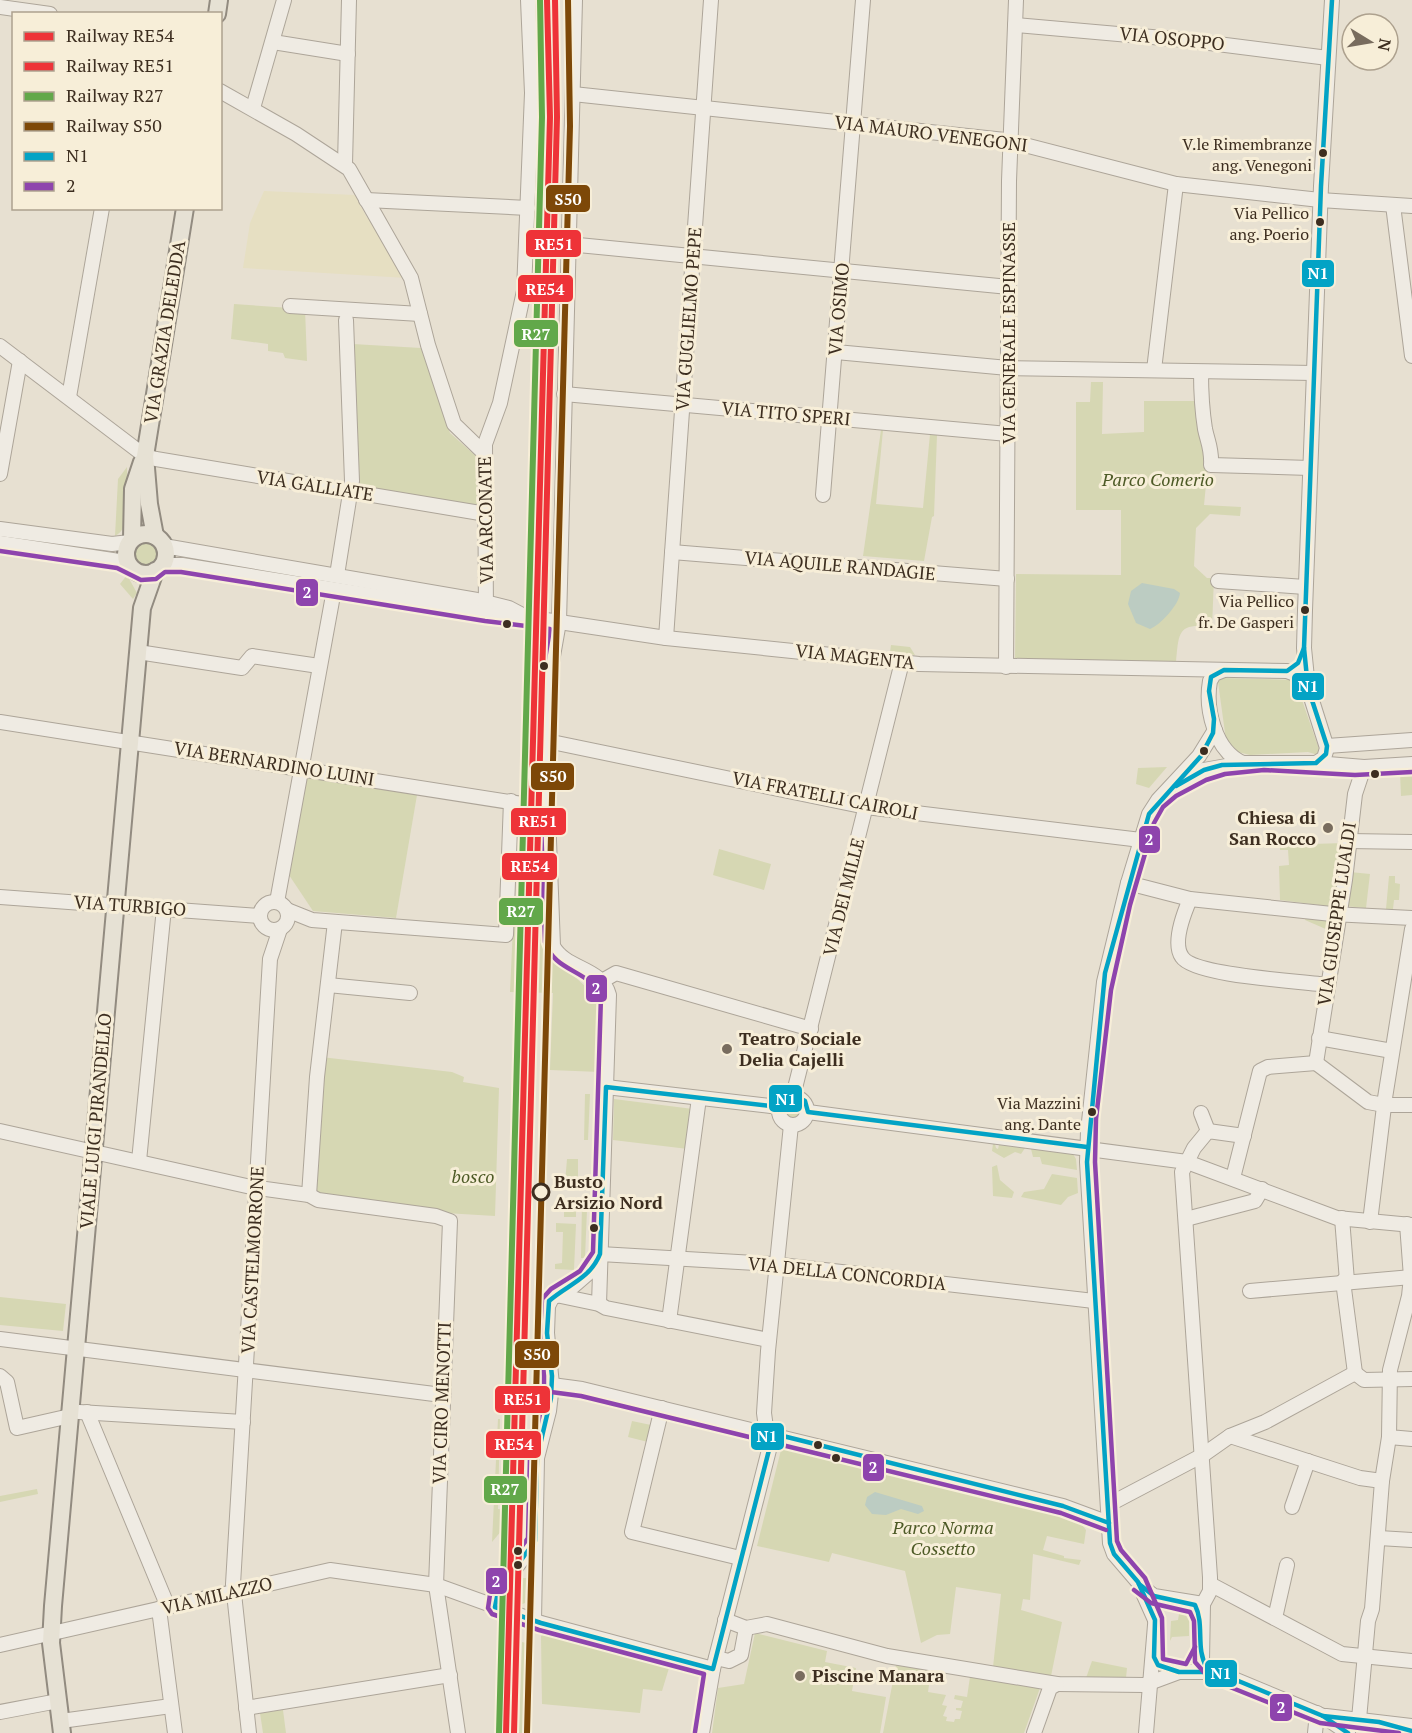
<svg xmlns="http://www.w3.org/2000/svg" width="1412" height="1733" font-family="'PT Serif',serif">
<rect width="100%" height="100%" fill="#e7e0d1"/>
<path fill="#e6dfc2" d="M264 191 355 195 367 218 373 219 407 278 243 268 250 223Z"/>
<g fill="#d6d7b3">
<path d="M234 304 305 309 307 361 285 358 283 353 268 351V344L231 339Z"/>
<path d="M353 344 421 348 450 433 478 458 479 506 360 486Z"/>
<path d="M1091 382H1103L1102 434 1144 432V401H1199L1208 464 1204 505 1241 507 1240 516 1210 514 1196 528 1194 566 1207 578H1214L1212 627C1178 623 1179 631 1176 662L1015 660 1016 574 1121 575V510H1076V402H1090Z"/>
<path d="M881 430H883L876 504 923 508 930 434 937 435 934 516 932 517 924 561 863 556Z"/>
<path d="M127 467C127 485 134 527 115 536L118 479Z"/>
<circle cx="146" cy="553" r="15"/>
<path d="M187 554 272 570 271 575 185 561Z"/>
<path d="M127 575 137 593 133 599 120 584Z"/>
<path d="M891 645 910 647 915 655 890 652Z"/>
<path d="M1222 678 1295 680 1319 749 1318 755 1308 752 1250 755 1234 751 1226 740 1218 682Z"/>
<path d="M1167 767 1149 788 1136 784 1138 768Z"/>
<path d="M1412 771V795L1401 796 1400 773Z"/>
<path d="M306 777 417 795 396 918 313 911 289 875Z"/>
<path d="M1344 843 1340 882 1334 907 1280 900 1279 866 1289 865 1288 850H1280V845Z"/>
<path d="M719 849 771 864 764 890 713 875Z"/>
<path d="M1350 872 1370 874 1366 908 1344 906Z"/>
<path d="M1389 876H1395V883L1400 884 1399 900H1394L1393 909H1386Z"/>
<path d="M514 904 544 905V941L547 951 601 1001 600 1072 550 1070 553 993 510 992Z"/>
<path d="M1306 916 1330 919 1328 930 1305 920Z"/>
<path d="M321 1057 452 1072 464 1077 463 1082 499 1088 495 1216 445 1213 315 1193Z"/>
<path d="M585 1094H590L588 1140H584Z"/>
<path d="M614 1099 693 1109 688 1149 613 1140Z"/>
<circle cx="793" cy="1110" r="8"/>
<path d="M993 1144H995L996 1148 998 1149 999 1145 1025 1148 1021 1154 1015 1152 1004 1158 992 1151Z"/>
<path d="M1031 1149 1073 1154 1076 1159 1077 1170 1042 1164 1040 1157H1033Z"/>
<path d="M567 1159H578V1184L565 1183Z"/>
<path d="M997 1165 1000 1180 1014 1192 1012 1198 993 1196 992 1167Z"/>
<path d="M1052 1174 1077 1178 1078 1193 1068 1197 1061 1205 1021 1197 1024 1192 1044 1189Z"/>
<path d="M564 1201 576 1202V1217H564Z"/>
<path d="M582 1202H590L587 1210 585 1258H581Z"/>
<path d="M556 1223 576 1224 574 1270 555 1269V1264L562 1263 563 1232H556Z"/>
<path d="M0 1297 66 1304 63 1331 0 1325Z"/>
<path d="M538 1388 545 1390 531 1531 522 1541 514 1542 502 1564H499L501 1544 515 1525 516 1511H530L533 1425Z"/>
<path d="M498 1419H500L498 1509 508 1510 507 1524 492 1542Z"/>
<path d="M632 1421 651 1425 648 1442 628 1437Z"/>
<path d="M782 1446 1065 1515 1080 1522 1086 1530 1084 1544 1047 1536 1043 1550 1064 1556V1558L1081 1560 1079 1565 1033 1554 1030 1600 1023 1599 1021 1610 1062 1622 1051 1676 993 1667 1001 1594 956 1587 950 1634 937 1635 921 1643 905 1571 832 1553 829 1562 757 1546Z"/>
<path d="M37 1489 38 1494 0 1502V1496Z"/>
<path d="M523 1578H526L525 1603 520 1605 504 1600Z"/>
<path d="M1179 1614H1185L1189 1621V1636L1172 1637 1170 1641 1171 1621 1178 1620Z"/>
<path d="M546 1632 548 1636 669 1668 662 1691 643 1689 640 1713 542 1704 541 1636Z"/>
<path d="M755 1633 827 1651 825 1662 856 1668 852 1691 886 1697 880 1733H712L718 1688 744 1684Z"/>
<path d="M522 1642 526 1643 523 1733H519Z"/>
<path d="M1092 1661 1127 1668 1126 1678H1086Z"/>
<path d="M896 1665 931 1671 928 1692 946 1695 942 1705 947 1706 943 1716 947 1717 946 1721 954 1722 955 1719H960L962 1711 956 1710V1708H961L963 1701 954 1699 955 1695 967 1697 970 1677 1040 1688 1024 1733H883Z"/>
<path d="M283 1710 286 1733H263L260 1713Z"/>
</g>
<g fill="#bcccc2">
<path d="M1142 583 1174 589 1180 593C1179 605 1160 625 1150 629L1136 623 1128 604 1131 591Z"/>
<path d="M875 1492 922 1506 924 1511 918 1514 901 1509 886 1515 872 1514 865 1505 867 1497Z"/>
</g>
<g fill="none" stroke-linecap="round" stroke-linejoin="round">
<defs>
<g id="minor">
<path d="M575 0 559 622 547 690 546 761 553 946C566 970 602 967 609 995L599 1304"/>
<path d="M0 7 50 14"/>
<path d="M1015 25 1186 40 1328 58"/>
<path d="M273 42 348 54"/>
<path d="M220 91 296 134 349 169 411 278 428 345 454 424 484 453"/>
<path d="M573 94 1005 140 1176 184 1320 200 1412 206"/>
<path d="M253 108 284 0"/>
<path d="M345 164 349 0"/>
<path d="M366 200 528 208"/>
<path d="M1393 205 1412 356"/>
<path d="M568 244 1009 287"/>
<path d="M290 306 420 314"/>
<path d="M0 346 145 456 156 459 486 514"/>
<path d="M836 352 1008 368 1313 373"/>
<path d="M1154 370 1176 184"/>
<path d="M1201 372C1201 391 1202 410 1205 429 1208 443 1212 449 1211 465L1310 468"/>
<path d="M564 394 1008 434"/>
<path d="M69 397 102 208"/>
<path d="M0 474 20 361"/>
<path d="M823 495 863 0"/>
<path d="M0 529 112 544 130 542"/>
<path d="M0 543 119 561 130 565"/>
<path d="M164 546 477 600 509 608 526 617"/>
<path d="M672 552 1007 579"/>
<path d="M162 565H182L513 618 526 617 666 638 919 664 1287 671 1300 676 1308 688"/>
<path d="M337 575 352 481 346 320"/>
<path d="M1218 581 1305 587"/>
<path d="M486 614 485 444 500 403 524 291 532 93 528 0"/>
<path d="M666 638 711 0"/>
<path d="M138 652 242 668 252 656 319 666"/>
<path d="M1006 667 1009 181 1016 0"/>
<path d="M1224 670 1214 674 1210 681C1205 709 1215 751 1243 763"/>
<path d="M0 722 548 808"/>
<path d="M547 741 866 807 1141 840"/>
<path d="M1327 746 1412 740"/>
<path d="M1316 763 1324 758 1327 748 1308 688 1304 648 1305 610 1321 186 1332 0"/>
<path d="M1179 785 1204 770 1243 763H1316L1364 767 1412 764"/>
<path d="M1349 841 1412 842"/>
<path d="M1128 883 1190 899 1332 914 1412 918"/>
<path d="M0 897 260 916"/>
<path d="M1190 899C1184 913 1172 943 1182 957 1194 976 1301 981 1327 985"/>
<path d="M277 902 334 590"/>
<circle cx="274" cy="916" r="14"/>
<path d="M287 910 312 920 506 935 511 801"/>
<path d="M602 981 616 973 811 1029"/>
<path d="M328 985 410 993"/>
<path d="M1319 1038 1392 1051"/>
<path d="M1316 1063 1345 880 1355 794 1364 767"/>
<path d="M1316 1063 1368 1102 1384 1105H1412"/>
<path d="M606 1087 779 1107"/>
<path d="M793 1096 902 662"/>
<circle cx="793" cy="1111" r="14"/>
<path d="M808 1112 1187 1162 1337 1218 1412 1225"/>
<path d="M1201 1113 1208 1131"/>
<path d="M0 1131 251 1187 309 1195 318 1200 436 1216 450 1221 436 1585 458 1733"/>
<path d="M139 1161 164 908"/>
<path d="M1233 1178 1260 1071 1268 1067 1316 1063"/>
<path d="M309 1195 317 1077 335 922"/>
<path d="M1342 1218 1347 1281"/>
<path d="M1186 1219 1255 1201 1262 1189"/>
<path d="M1370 1222 1385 1098 1412 929"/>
<path d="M1407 1224 1411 1277 1409 1296 1390 1370 1389 1437 1412 1439"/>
<path d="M600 1254 772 1264 1094 1301"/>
<path d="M1343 1281 1355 1373"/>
<path d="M1250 1291 1412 1277"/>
<path d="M556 1295 599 1304 606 1308 769 1340"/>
<path d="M669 1321 699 1098"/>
<path d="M0 1339 442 1395"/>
<path d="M1355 1373 1364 1380 1412 1379"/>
<path d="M0 1376 7 1382 17 1428 70 1416"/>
<path d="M552 1385 582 1389 1063 1506 1109 1523"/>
<path d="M662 1408 632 1532 740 1558"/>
<path d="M79 1412 243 1422"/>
<path d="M87 1412 168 1607"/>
<path d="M1230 1436 1360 1478 1382 1481"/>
<path d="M1108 1505 1203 1455 1230 1436 1265 1422 1355 1373"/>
<path d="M1292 1507 1308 1461"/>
<path d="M1379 1538 1412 1540"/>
<path d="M1210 1584 1342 1654 1412 1661"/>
<path d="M1141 1586 1154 1596 1203 1604 1202 1660 1207 1668 1323 1716 1348 1733"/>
<path d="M1203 1604 1210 1591V1577L1182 1172 1194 1148 1208 1131 1244 1136"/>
<path d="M495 1607 498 1592 534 1543"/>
<path d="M159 1609 175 1733"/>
<path d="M1275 1618 1287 1565"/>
<path d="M534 1620 537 1458 549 1411 552 1385 547 1333 548 1306 552 1298 570 1289 592 1270 600 1257"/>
<path d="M725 1620 746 1628 767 1624 887 1656 1057 1684 1144 1685 1179 1672H1213"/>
<path d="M1155 1620 1138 1582 1114 1554 1110 1543 1087 1162 1088 1131 1104 982 1128 883 1149 814 1158 800 1199 756 1215 730"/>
<path d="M0 1645 330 1570 436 1585 541 1623 713 1669"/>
<path d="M716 1658 729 1661 741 1655 746 1628"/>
<path d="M246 1708 450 1675"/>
<path d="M0 1712 58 1701"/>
<path d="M1326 1716 1412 1726"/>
<path d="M1359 1719 1368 1621 1372 1609 1382 1481 1389 1437"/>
<path d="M61 1721 171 1706"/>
<path d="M249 1733 233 1584 270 959 280 929"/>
<path d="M508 1733 512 1613"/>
<path d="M702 1733 713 1669 769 1450 764 1413 768 1351 791 1125"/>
<path d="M1034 1733 1050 1688 1057 1684"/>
<path d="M1146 1733 1156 1613"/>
<path d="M1315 1733 1317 1713"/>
</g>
<g id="major">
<path d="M217 14 219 0"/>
<circle cx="146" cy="554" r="20"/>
<path d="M155 536 149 504 145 456 185 208"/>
<path d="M132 539 133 489 142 462"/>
<path d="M62 1733 51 1643 53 1606 142 608 155 571"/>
</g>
</defs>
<use href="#minor" stroke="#ada599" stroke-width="16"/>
<use href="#major" stroke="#928b80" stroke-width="20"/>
<use href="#minor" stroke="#efebe3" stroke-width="14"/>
<use href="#major" stroke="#e6e1d4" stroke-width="16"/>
<defs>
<g id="bus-1">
<path d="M1176 786 1204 770 1222 765 1316 763 1326 754 1327 746 1308 688 1304 648 1321 186 1332 0"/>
<path d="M1087 1147 808 1112 805 1101 796 1096 785 1099 779 1107 606 1087 600 1254C590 1279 567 1285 549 1301L547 1333 552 1376 551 1398 537 1458 535 1541 498 1592 495 1607 541 1623 713 1669 769 1450 767 1432 1063 1506 1109 1523"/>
<path d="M1139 1584 1154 1596 1195 1605C1205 1625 1195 1648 1207 1668L1323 1716 1348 1733"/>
<path d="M1213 1672H1179L1158 1665 1154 1657 1155 1620 1138 1582 1114 1554 1110 1543 1087 1162 1105 973 1149 814 1201 756 1213 733 1214 719 1209 691 1211 677 1224 670 1287 671 1298 663 1304 648"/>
<path d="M1323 1716 1379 1722 1412 1731"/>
</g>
<g id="bus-2">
<path d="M0 551 117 568 141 580 156 579 165 572H181L485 621 550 629 540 690 539 761 545 942C554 972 590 970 601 996L593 1252 580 1271 551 1289 542 1299 540 1333 544 1376V1397L530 1457 528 1538 491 1588 488 1608 492 1614 539 1630 704 1674 695 1732"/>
<path d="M551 1392 581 1396 1061 1513 1106 1530"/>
<path d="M1134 1590 1151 1603 1190 1612 1194 1621 1195 1662 1210 1679 1320 1723 1399 1733"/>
<path d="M1195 1647 1186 1664 1163 1659 1162 1618 1145 1578 1121 1550 1117 1541 1095 1162 1096 1119 1111 990 1130 905 1154 823 1163 807 1176 796 1206 780 1225 774 1264 770 1355 775 1412 772"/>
</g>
</defs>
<use href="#bus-1" stroke="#f7eed8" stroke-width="9"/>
<use href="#bus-2" stroke="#f7eed8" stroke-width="9"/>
<use href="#bus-1" stroke="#03a3c5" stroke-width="4.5"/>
<use href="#bus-2" stroke="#8e44ad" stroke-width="4.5"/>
<defs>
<path id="rail-1" d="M506 1733 550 117 547 0"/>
<path id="rail-2" d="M514 1733 557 117 555 0"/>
<path id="rail-3" d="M499 1733 542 117 540 0"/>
<path id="rail-4" d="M527 1733 570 126 568 0"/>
</defs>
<use href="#rail-1" stroke="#f7eed8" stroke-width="10"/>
<use href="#rail-2" stroke="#f7eed8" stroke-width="10"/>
<use href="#rail-3" stroke="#f7eed8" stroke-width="10"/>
<use href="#rail-4" stroke="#f7eed8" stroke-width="10"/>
<use href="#rail-1" stroke="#ee3338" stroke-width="6"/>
<use href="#rail-2" stroke="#ee3338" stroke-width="6"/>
<use href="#rail-3" stroke="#62a84a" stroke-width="6"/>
<use href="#rail-4" stroke="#7d4808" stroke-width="6"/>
</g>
<g fill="#3d2e20" stroke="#f7eed8" stroke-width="2">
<circle cx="1323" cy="153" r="5"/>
<circle cx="1320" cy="222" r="5"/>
<circle cx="1305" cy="610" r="5"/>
<circle cx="507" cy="624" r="5"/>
<circle cx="544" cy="666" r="5"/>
<circle cx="1204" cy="751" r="5"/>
<circle cx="1375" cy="774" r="5"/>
<circle cx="1092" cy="1112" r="5"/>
<circle cx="594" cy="1228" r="5"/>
<circle cx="818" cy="1445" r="5"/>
<circle cx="836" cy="1458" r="5"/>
<circle cx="518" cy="1551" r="5"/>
<circle cx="518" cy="1565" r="5"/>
</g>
<g fill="#786c5e" stroke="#f7eed8" stroke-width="2">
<circle cx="1328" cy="828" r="6"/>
<circle cx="727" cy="1049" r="6"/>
<circle cx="800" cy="1676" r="6"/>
</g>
<circle fill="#f7eed8" stroke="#3d2e20" stroke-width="3" cx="541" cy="1192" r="8"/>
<g text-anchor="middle" stroke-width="6" stroke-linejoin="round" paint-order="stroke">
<g font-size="16" fill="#3d2e20" stroke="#f7eed8" text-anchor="end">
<text x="1312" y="150">V.le Rimembranze<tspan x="1312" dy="21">ang. Venegoni</tspan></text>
<text x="1309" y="219">Via Pellico<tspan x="1309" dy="21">ang. Poerio</tspan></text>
<text x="1294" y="607">Via Pellico<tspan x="1294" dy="21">fr. De Gasperi</tspan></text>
<text x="1081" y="1109">Via Mazzini<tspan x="1081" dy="21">ang. Dante</tspan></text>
</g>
<g font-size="18" fill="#3d2e20" stroke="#f7eed8">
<text transform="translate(1172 39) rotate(6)" y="6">VIA OSOPPO</text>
<text transform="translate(931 134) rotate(7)" y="6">VIA MAURO VENEGONI</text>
<text transform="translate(839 309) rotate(-85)" y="6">VIA OSIMO</text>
<text transform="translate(689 319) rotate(-86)" y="6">VIA GUGLIELMO PEPE</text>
<text transform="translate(165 332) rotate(-81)" y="6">VIA GRAZIA DELEDDA</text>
<text transform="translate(1009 333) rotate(-90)" y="6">VIA GENERALE ESPINASSE</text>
<text transform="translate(786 414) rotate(5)" y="6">VIA TITO SPERI</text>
<text transform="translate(315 486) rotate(9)" y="6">VIA GALLIATE</text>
<text transform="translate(486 520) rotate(-91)" y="6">VIA ARCONATE</text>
<text transform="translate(840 566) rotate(5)" y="6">VIA AQUILE RANDAGIE</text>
<text transform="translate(855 657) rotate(6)" y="6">VIA MAGENTA</text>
<text transform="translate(274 764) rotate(9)" y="6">VIA BERNARDINO LUINI</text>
<text transform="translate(825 796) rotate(11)" y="6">VIA FRATELLI CAIROLI</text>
<text transform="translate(844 897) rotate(-76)" y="6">VIA DEI MILLE</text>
<text transform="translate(130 906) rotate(4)" y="6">VIA TURBIGO</text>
<text transform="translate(1337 914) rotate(-82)" y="6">VIA GIUSEPPE LUALDI</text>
<text transform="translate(96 1121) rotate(-85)" y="6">VIALE LUIGI PIRANDELLO</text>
<text transform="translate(253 1260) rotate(-87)" y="6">VIA CASTELMORRONE</text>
<text transform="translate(847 1274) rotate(6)" y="6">VIA DELLA CONCORDIA</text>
<text transform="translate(442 1403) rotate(-88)" y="6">VIA CIRO MENOTTI</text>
<text transform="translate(217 1596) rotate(-13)" y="6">VIA MILAZZO</text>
</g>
<g font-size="18" font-style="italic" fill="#4d5a26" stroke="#f7eed8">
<text x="1158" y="486">Parco Comerio</text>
<text x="473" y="1183">bosco</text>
<text x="943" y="1534">Parco Norma<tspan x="943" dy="21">Cossetto</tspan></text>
</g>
<g font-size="18" font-weight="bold" fill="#3d2e20" stroke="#f7eed8" text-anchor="start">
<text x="1316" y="824" text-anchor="end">Chiesa di<tspan x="1316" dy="21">San Rocco</tspan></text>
<text x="739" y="1045">Teatro Sociale<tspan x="739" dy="21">Delia Cajelli</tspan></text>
<text x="812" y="1682">Piscine Manara</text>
</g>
<g font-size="18" font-weight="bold" fill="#3d2e20" stroke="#f7eed8" text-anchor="start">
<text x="554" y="1188">Busto<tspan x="554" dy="21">Arsizio Nord</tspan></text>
</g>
</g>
<g stroke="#f7eed8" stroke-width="2">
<rect x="545" y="184" width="46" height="29" rx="6" fill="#7d4808"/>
<rect x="525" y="229" width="57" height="29" rx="6" fill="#ee3338"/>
<rect x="1301" y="259" width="34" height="29" rx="6" fill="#03a3c5"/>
<rect x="517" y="274" width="57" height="29" rx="6" fill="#ee3338"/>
<rect x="513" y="319" width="46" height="29" rx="6" fill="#62a84a"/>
<rect x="295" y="578" width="24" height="29" rx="6" fill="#8e44ad"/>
<rect x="1291" y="672" width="34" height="29" rx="6" fill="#03a3c5"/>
<rect x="530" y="762" width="45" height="29" rx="6" fill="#7d4808"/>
<rect x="510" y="807" width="57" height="29" rx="6" fill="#ee3338"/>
<rect x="1138" y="825" width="23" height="29" rx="6" fill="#8e44ad"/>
<rect x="501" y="852" width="57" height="29" rx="6" fill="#ee3338"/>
<rect x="498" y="897" width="46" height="29" rx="6" fill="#62a84a"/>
<rect x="585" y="974" width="23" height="29" rx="6" fill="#8e44ad"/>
<rect x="768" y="1084" width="35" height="29" rx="6" fill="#03a3c5"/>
<rect x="514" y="1340" width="46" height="29" rx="6" fill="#7d4808"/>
<rect x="494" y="1385" width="57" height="29" rx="6" fill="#ee3338"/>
<rect x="750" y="1422" width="35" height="29" rx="6" fill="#03a3c5"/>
<rect x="485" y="1430" width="57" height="29" rx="6" fill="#ee3338"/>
<rect x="862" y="1453" width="23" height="29" rx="6" fill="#8e44ad"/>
<rect x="483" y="1475" width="45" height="29" rx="6" fill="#62a84a"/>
<rect x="485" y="1567" width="23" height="28" rx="6" fill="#8e44ad"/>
<rect x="1204" y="1659" width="34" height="29" rx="6" fill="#03a3c5"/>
<rect x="1269" y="1693" width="24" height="29" rx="6" fill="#8e44ad"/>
</g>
<g font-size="16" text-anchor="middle" font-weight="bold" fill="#fff">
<text x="568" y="205">S50</text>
<text x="554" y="250">RE51</text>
<text x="1318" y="279">N1</text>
<text x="545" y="295">RE54</text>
<text x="536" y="340">R27</text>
<text x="307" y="598">2</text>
<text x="1308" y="692">N1</text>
<text x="553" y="782">S50</text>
<text x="538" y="827">RE51</text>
<text x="1149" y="845">2</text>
<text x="530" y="872">RE54</text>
<text x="521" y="917">R27</text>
<text x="596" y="994">2</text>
<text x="786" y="1105">N1</text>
<text x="537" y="1360">S50</text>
<text x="523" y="1405">RE51</text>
<text x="767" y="1442">N1</text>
<text x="514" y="1450">RE54</text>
<text x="873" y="1473">2</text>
<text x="505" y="1495">R27</text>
<text x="496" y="1587">2</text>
<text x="1221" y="1679">N1</text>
<text x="1281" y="1713">2</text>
</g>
<rect x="12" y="12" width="210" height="198" fill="#f7eed8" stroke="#ada18e" stroke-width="1.5"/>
<rect x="24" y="32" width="30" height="9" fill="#ee3338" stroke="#ada18e" stroke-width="1.5"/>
<text x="66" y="42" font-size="18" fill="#3d2e20">Railway RE54</text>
<rect x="24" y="62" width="30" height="9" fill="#ee3338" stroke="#ada18e" stroke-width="1.5"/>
<text x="66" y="72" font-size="18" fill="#3d2e20">Railway RE51</text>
<rect x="24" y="92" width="30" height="9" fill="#62a84a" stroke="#ada18e" stroke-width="1.5"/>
<text x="66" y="102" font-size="18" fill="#3d2e20">Railway R27</text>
<rect x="24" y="122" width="30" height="9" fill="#7d4808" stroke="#ada18e" stroke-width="1.5"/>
<text x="66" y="132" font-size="18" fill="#3d2e20">Railway S50</text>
<rect x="24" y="152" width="30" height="9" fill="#03a3c5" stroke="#ada18e" stroke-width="1.5"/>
<text x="66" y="162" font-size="18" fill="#3d2e20">N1</text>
<rect x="24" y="182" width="30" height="9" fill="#8e44ad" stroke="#ada18e" stroke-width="1.5"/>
<text x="66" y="192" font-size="18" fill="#3d2e20">2</text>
<g transform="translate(1370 42) rotate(101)"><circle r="28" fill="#f7eed8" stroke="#ada18e" stroke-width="1.5"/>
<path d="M0-4.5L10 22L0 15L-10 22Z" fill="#786c5e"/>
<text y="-9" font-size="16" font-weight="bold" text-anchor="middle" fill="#3d2e20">N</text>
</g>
</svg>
